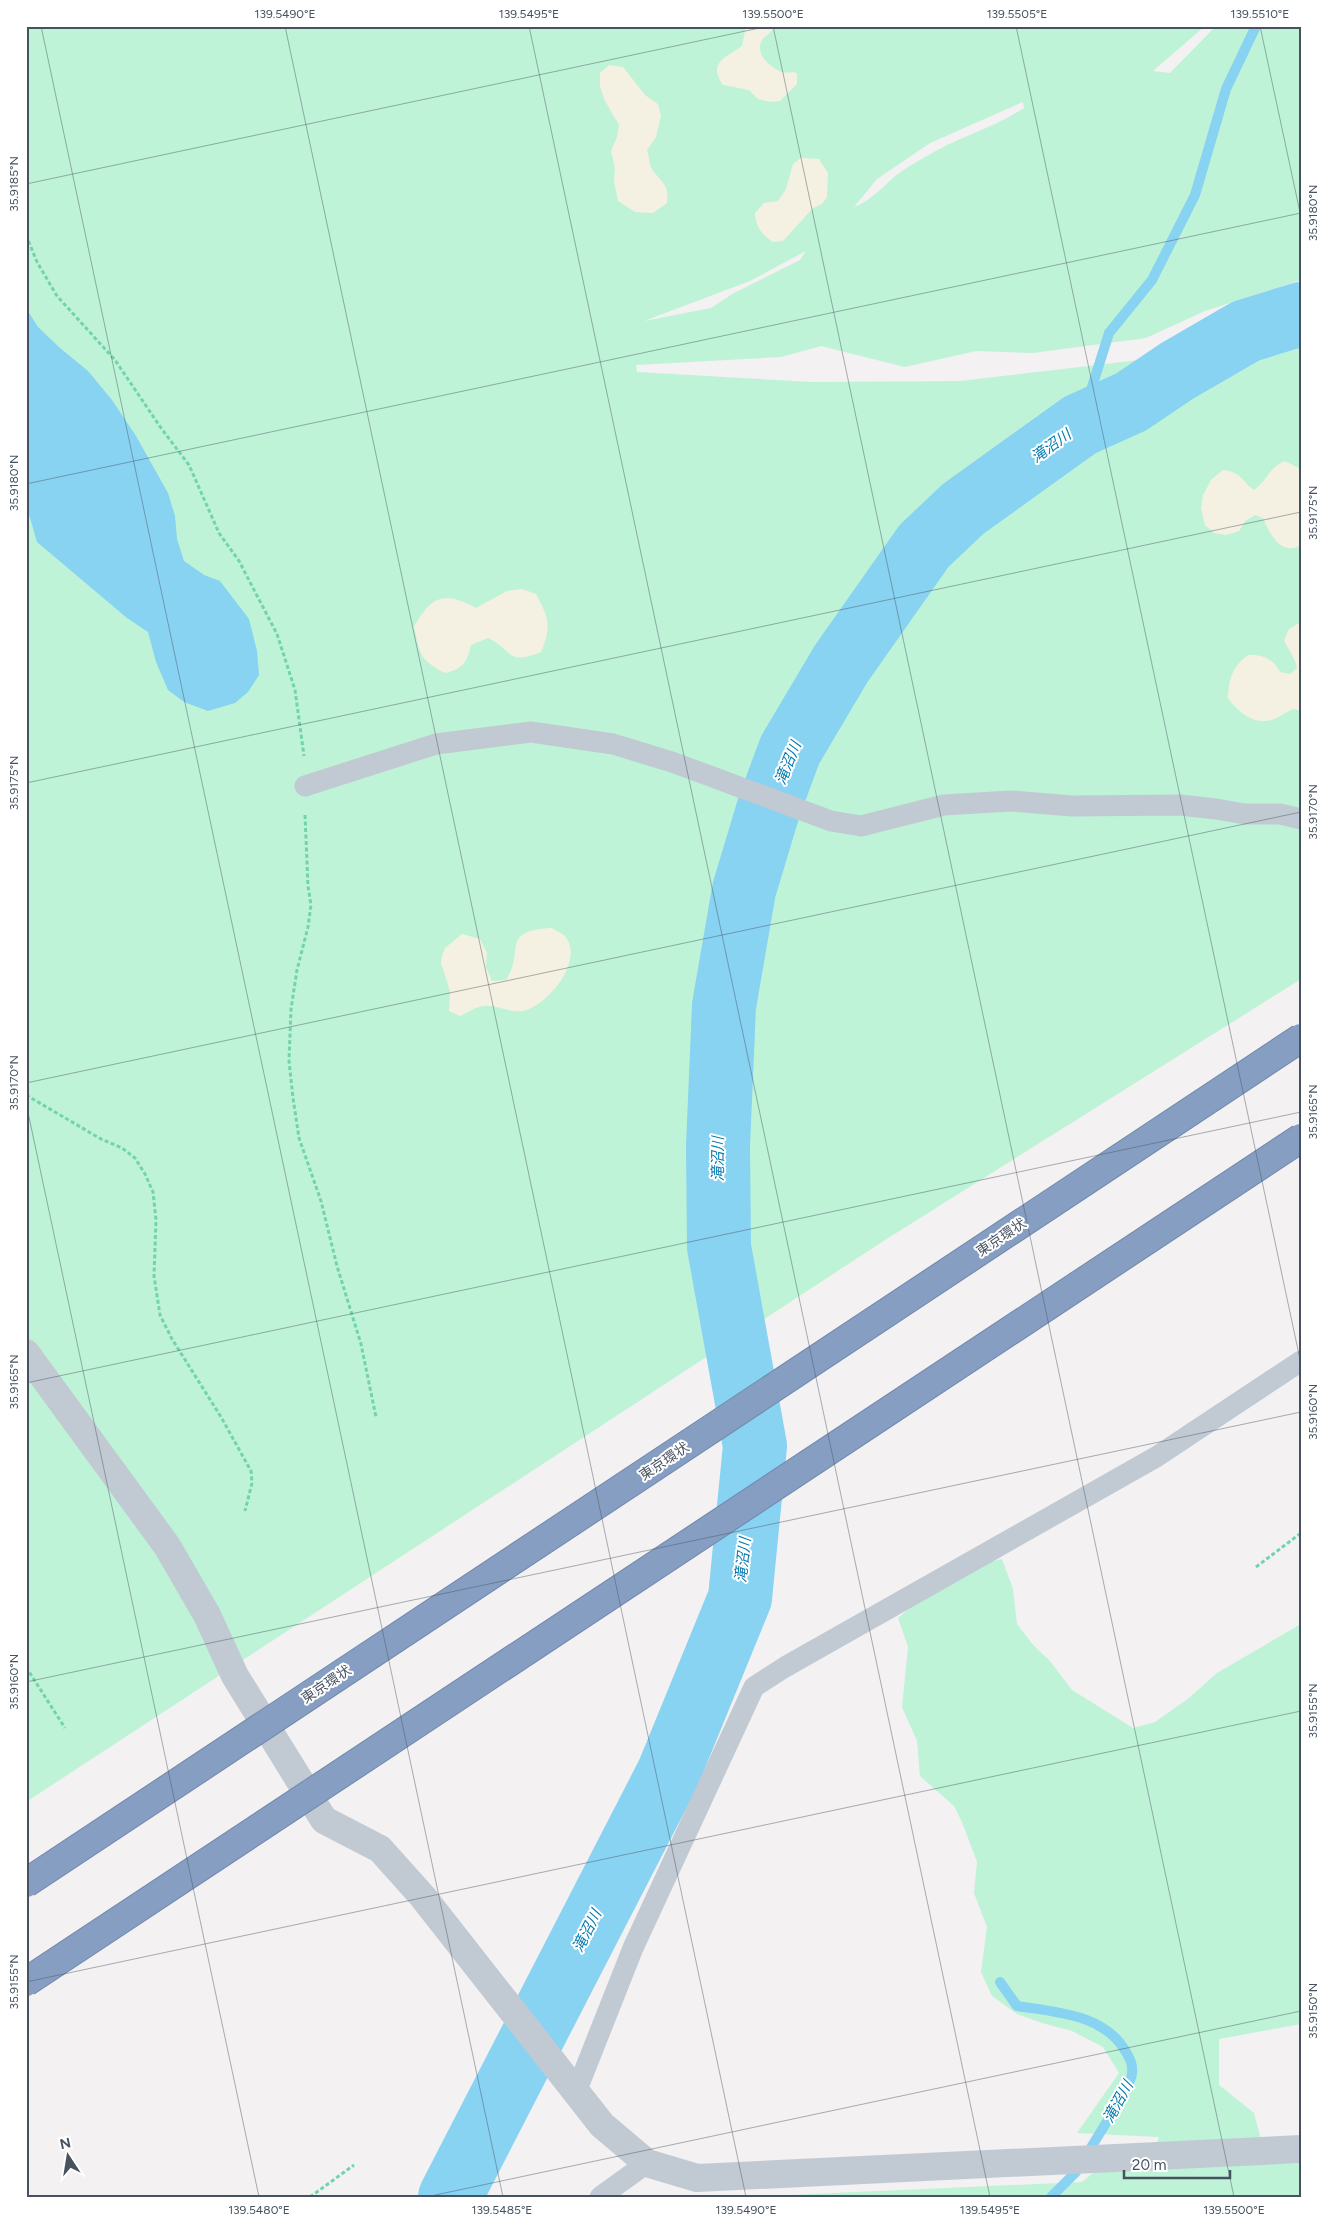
<svg xmlns="http://www.w3.org/2000/svg" width="1327" height="2223" font-family="Figtree,'Noto Sans JP',sans-serif">
<rect width="100%" height="100%" fill="#f3f1f1"/>
<g fill="#bef3d7" fill-rule="evenodd">
<path d="M26 26H1205L1153 71 1170 73 1216 26H1301V280L1205 311 1146 338 1033 353 976 351 905 367 821 346 781 357 636 365 637 372 812 382 960 381 1301 341V979L885 1240 26 1802ZM1023 102 1024 108C994 128 958 137 927 156 916 162 904 169 894 177 881 189 870 201 854 207L877 179 930 143ZM806 251 800 260 734 293 711 308 644 321 750 281Z"/>
<path d="M1002 1559 1013 1589 1017 1624 1034 1646 1050 1661 1072 1690 1133 1728 1155 1722 1189 1698 1217 1673 1301 1624V2024L1219 2039V2085L1254 2113 1260 2136 1281 2164 1301 2163V2197H748L1082 2182 1098 2169 1149 2167 1159 2137 1077 2133 1119 2073 1103 2047 1072 2031 1042 2023 1017 2014 992 1996 981 1972 987 1927 974 1893 977 1862 962 1822 954 1806 920 1776 917 1741 902 1707 908 1647 898 1618 916 1603 979 1564Z"/>
</g>
<g fill="#f5f1e2">
<path d="M746 26H774C772 34 764 35 761 42 756 55 770 68 782 72 787 74 791 71 797 73V84L780 101 770 102 758 99 749 90 723 85C707 62 727 57 742 46Z"/>
<path d="M609 65 623 67 645 95 658 104 661 116 656 137 647 150C649 155 649 162 651 167 659 182 670 182 667 203L653 213 635 212 618 201 614 181 615 168 611 151 617 137 619 125 605 101 600 87V73Z"/>
<path d="M801 158 819 159 828 173 827 197 822 204 813 208 783 241 773 242C762 234 756 228 755 213L764 203 778 201 786 189 793 164Z"/>
<path d="M1285 461 1301 469V545C1281 557 1269 533 1263 518L1255 515 1245 521 1239 531 1226 535 1214 533 1205 525 1201 508 1203 495 1211 480 1223 470C1242 472 1241 481 1254 490 1268 480 1267 469 1285 461Z"/>
<path d="M522 589 536 594C549 619 552 625 541 652 506 666 515 651 488 638L471 645C467 662 463 669 445 673 419 659 421 656 414 627 431 596 444 591 476 608L507 591Z"/>
<path d="M1301 622V711L1294 709C1285 712 1275 721 1265 721 1249 722 1236 709 1228 698 1229 679 1232 667 1248 655 1263 654 1273 659 1280 672L1290 674 1297 668C1295 657 1288 650 1284 640L1289 629Z"/>
<path d="M552 928C556 931 565 934 567 939 582 963 548 1004 526 1010 512 1015 498 1004 484 1006 475 1007 468 1012 460 1016L449 1011 450 991 441 963 442 956 445 948 462 934 480 939 487 953 486 967 492 981 506 980C526 951 498 931 552 928Z"/>
</g>
<path fill="#88d2f2" d="M26 308 38 327 60 348 88 371 112 400 136 436 168 493 175 516 177 539 184 561 204 575 220 581 249 619 257 651 259 675 248 692 235 703 208 711 184 702 168 690 156 662 148 632 127 618 37 542 26 504Z"/>
<g fill="none" stroke-linecap="round" stroke-linejoin="round">
<g stroke="#88d2f2" stroke-width="10">
<path d="M1080 425 1109 333 1152 280 1195 195 1226 89 1256 26"/>
<path d="M1000 1982 1017 2006C1055 2012 1105 2014 1126 2052 1130 2059 1133 2064 1132 2073 1132 2085 1116 2096 1114 2110L1076 2172 1051 2197"/>
</g>
<path stroke="#88d2f2" stroke-width="64" d="M450 2197 668 1774 740 1598 755 1446 719 1247 718 1146 724 1006 744 890 769 807 790 750 841 664 924 546 963 509 1080 425 1131 402 1177 371 1246 331 1301 314"/>
<g stroke="#73d3ad" stroke-width="3" stroke-dasharray="4 2.5" stroke-linecap="butt">
<path d="M26 235 37 262 57 296 115 360 161 428 189 465 219 533 239 561 277 634 295 690 304 756"/>
<path d="M305 815 308 886 311 905 308 927 297 970 291 1009 289 1061 293 1098 299 1138 321 1201 337 1266 361 1344 376 1417"/>
<path d="M26 1095 101 1139 122 1148 135 1158 145 1174 153 1192 156 1220 154 1276 160 1315 172 1339 221 1417 251 1471 252 1483 245 1511"/>
<path d="M1256 1567 1301 1533"/>
<path d="M26 1667 65 1728"/>
<path d="M310 2197 354 2165"/>
</g>
<g stroke="#c1cad3" stroke-width="21">
<path d="M305 786 436 744 531 732 613 744 672 762 831 821 861 826 944 805 1011 801 1072 806 1180 805 1216 809 1245 814H1280L1301 819"/>
<path d="M576 2092 633 1948 754 1687 785 1667 1156 1457 1301 1361"/>
<path d="M600 2197 647 2163"/>
</g>
<path stroke="#c1cad3" stroke-width="28" d="M26 1353 167 1546 207 1615 235 1676 324 1820 380 1849 423 1897 602 2125 647 2163 697 2178 1301 2149"/>
<defs>
<g id="highway-bridge">
<path d="M26 1883 1301 1038"/>
<path d="M26 1982 1301 1138"/>
</g>
</defs>
<use href="#highway-bridge" stroke="#7188ae" stroke-width="30" stroke-linecap="butt"/>
<use href="#highway-bridge" stroke="#869ec2" stroke-width="28"/>
</g>
<path fill="none" stroke="#475260" stroke-width="1" stroke-opacity="0.45" d="M41 26 503 2197M285 26 746 2197M529 26 990 2197M773 26 1234 2197M1016 26 1301 1364M1260 26 1301 217M26 184 769 26M26 484 1301 213M26 783 1301 512M26 1083 1301 812M26 1103 259 2197M26 1383 1301 1112M26 1682 1301 1412M26 1982 1301 1711M426 2197 1301 2011"/>
<g text-anchor="middle" stroke-width="4" stroke-linejoin="round" paint-order="stroke">
<g font-size="14" fill="#475260" stroke="#fff">
<text transform="translate(1001 1237) rotate(-34)" y="5">東京環状</text>
<text transform="translate(664 1461) rotate(-34)" y="5">東京環状</text>
<text transform="translate(326 1684) rotate(-34)" y="5">東京環状</text>
</g>
<g font-size="15" font-style="italic" fill="#047aaf" stroke="#fff">
<text transform="translate(1051 446) rotate(-36)" y="5">滝沼川</text>
<text transform="translate(788 763) rotate(-68)" y="5">滝沼川</text>
<text transform="translate(718 1159) rotate(-90)" y="5">滝沼川</text>
<text transform="translate(743 1560) rotate(-84)" y="5">滝沼川</text>
<text transform="translate(587 1931) rotate(-63)" y="5">滝沼川</text>
<text transform="translate(1118 2102) rotate(-61)" y="5">滝沼川</text>
</g>
</g>
<rect width="1327" height="2223" fill="none" stroke="#ffffff" stroke-width="55"/>
<g transform="translate(68 2156) rotate(348)" stroke="#ffffff" stroke-width="4" paint-order="stroke">
<path d="M0-4L9 19L0 12L-9 19Z" fill="#475260"/>
<text y="-8" font-size="14" font-weight="bold" text-anchor="middle" fill="#475260">N</text>
</g>
<path d="M1124 2170v8h106v-8" fill="none" stroke="#475260" stroke-width="2.5"/>
<text x="1132" y="2170" font-size="15" fill="#475260" stroke="#ffffff" stroke-width="4" paint-order="stroke">20 m</text>
<rect x="28" y="28" width="1272" height="2168" fill="none" stroke="#475260" stroke-width="2"/>
<g font-size="12" text-anchor="middle" fill="#475260">
<text x="285" y="18">139.5490°E</text>
<text x="529" y="18">139.5495°E</text>
<text x="773" y="18">139.5500°E</text>
<text x="1017" y="18">139.5505°E</text>
<text x="1260" y="18">139.5510°E</text>
<text transform="translate(14 184) rotate(-90)" y="4">35.9185°N</text>
<text transform="translate(1313 213) rotate(-90)" y="4">35.9180°N</text>
<text transform="translate(14 483) rotate(-90)" y="4">35.9180°N</text>
<text transform="translate(1313 513) rotate(-90)" y="4">35.9175°N</text>
<text transform="translate(14 783) rotate(-90)" y="4">35.9175°N</text>
<text transform="translate(1313 812) rotate(-90)" y="4">35.9170°N</text>
<text transform="translate(14 1083) rotate(-90)" y="4">35.9170°N</text>
<text transform="translate(1313 1112) rotate(-90)" y="4">35.9165°N</text>
<text transform="translate(14 1382) rotate(-90)" y="4">35.9165°N</text>
<text transform="translate(1313 1412) rotate(-90)" y="4">35.9160°N</text>
<text transform="translate(14 1682) rotate(-90)" y="4">35.9160°N</text>
<text transform="translate(1313 1711) rotate(-90)" y="4">35.9155°N</text>
<text transform="translate(14 1982) rotate(-90)" y="4">35.9155°N</text>
<text transform="translate(1313 2011) rotate(-90)" y="4">35.9150°N</text>
<text x="259" y="2214">139.5480°E</text>
<text x="502" y="2214">139.5485°E</text>
<text x="746" y="2214">139.5490°E</text>
<text x="990" y="2214">139.5495°E</text>
<text x="1234" y="2214">139.5500°E</text>
</g>
</svg>
